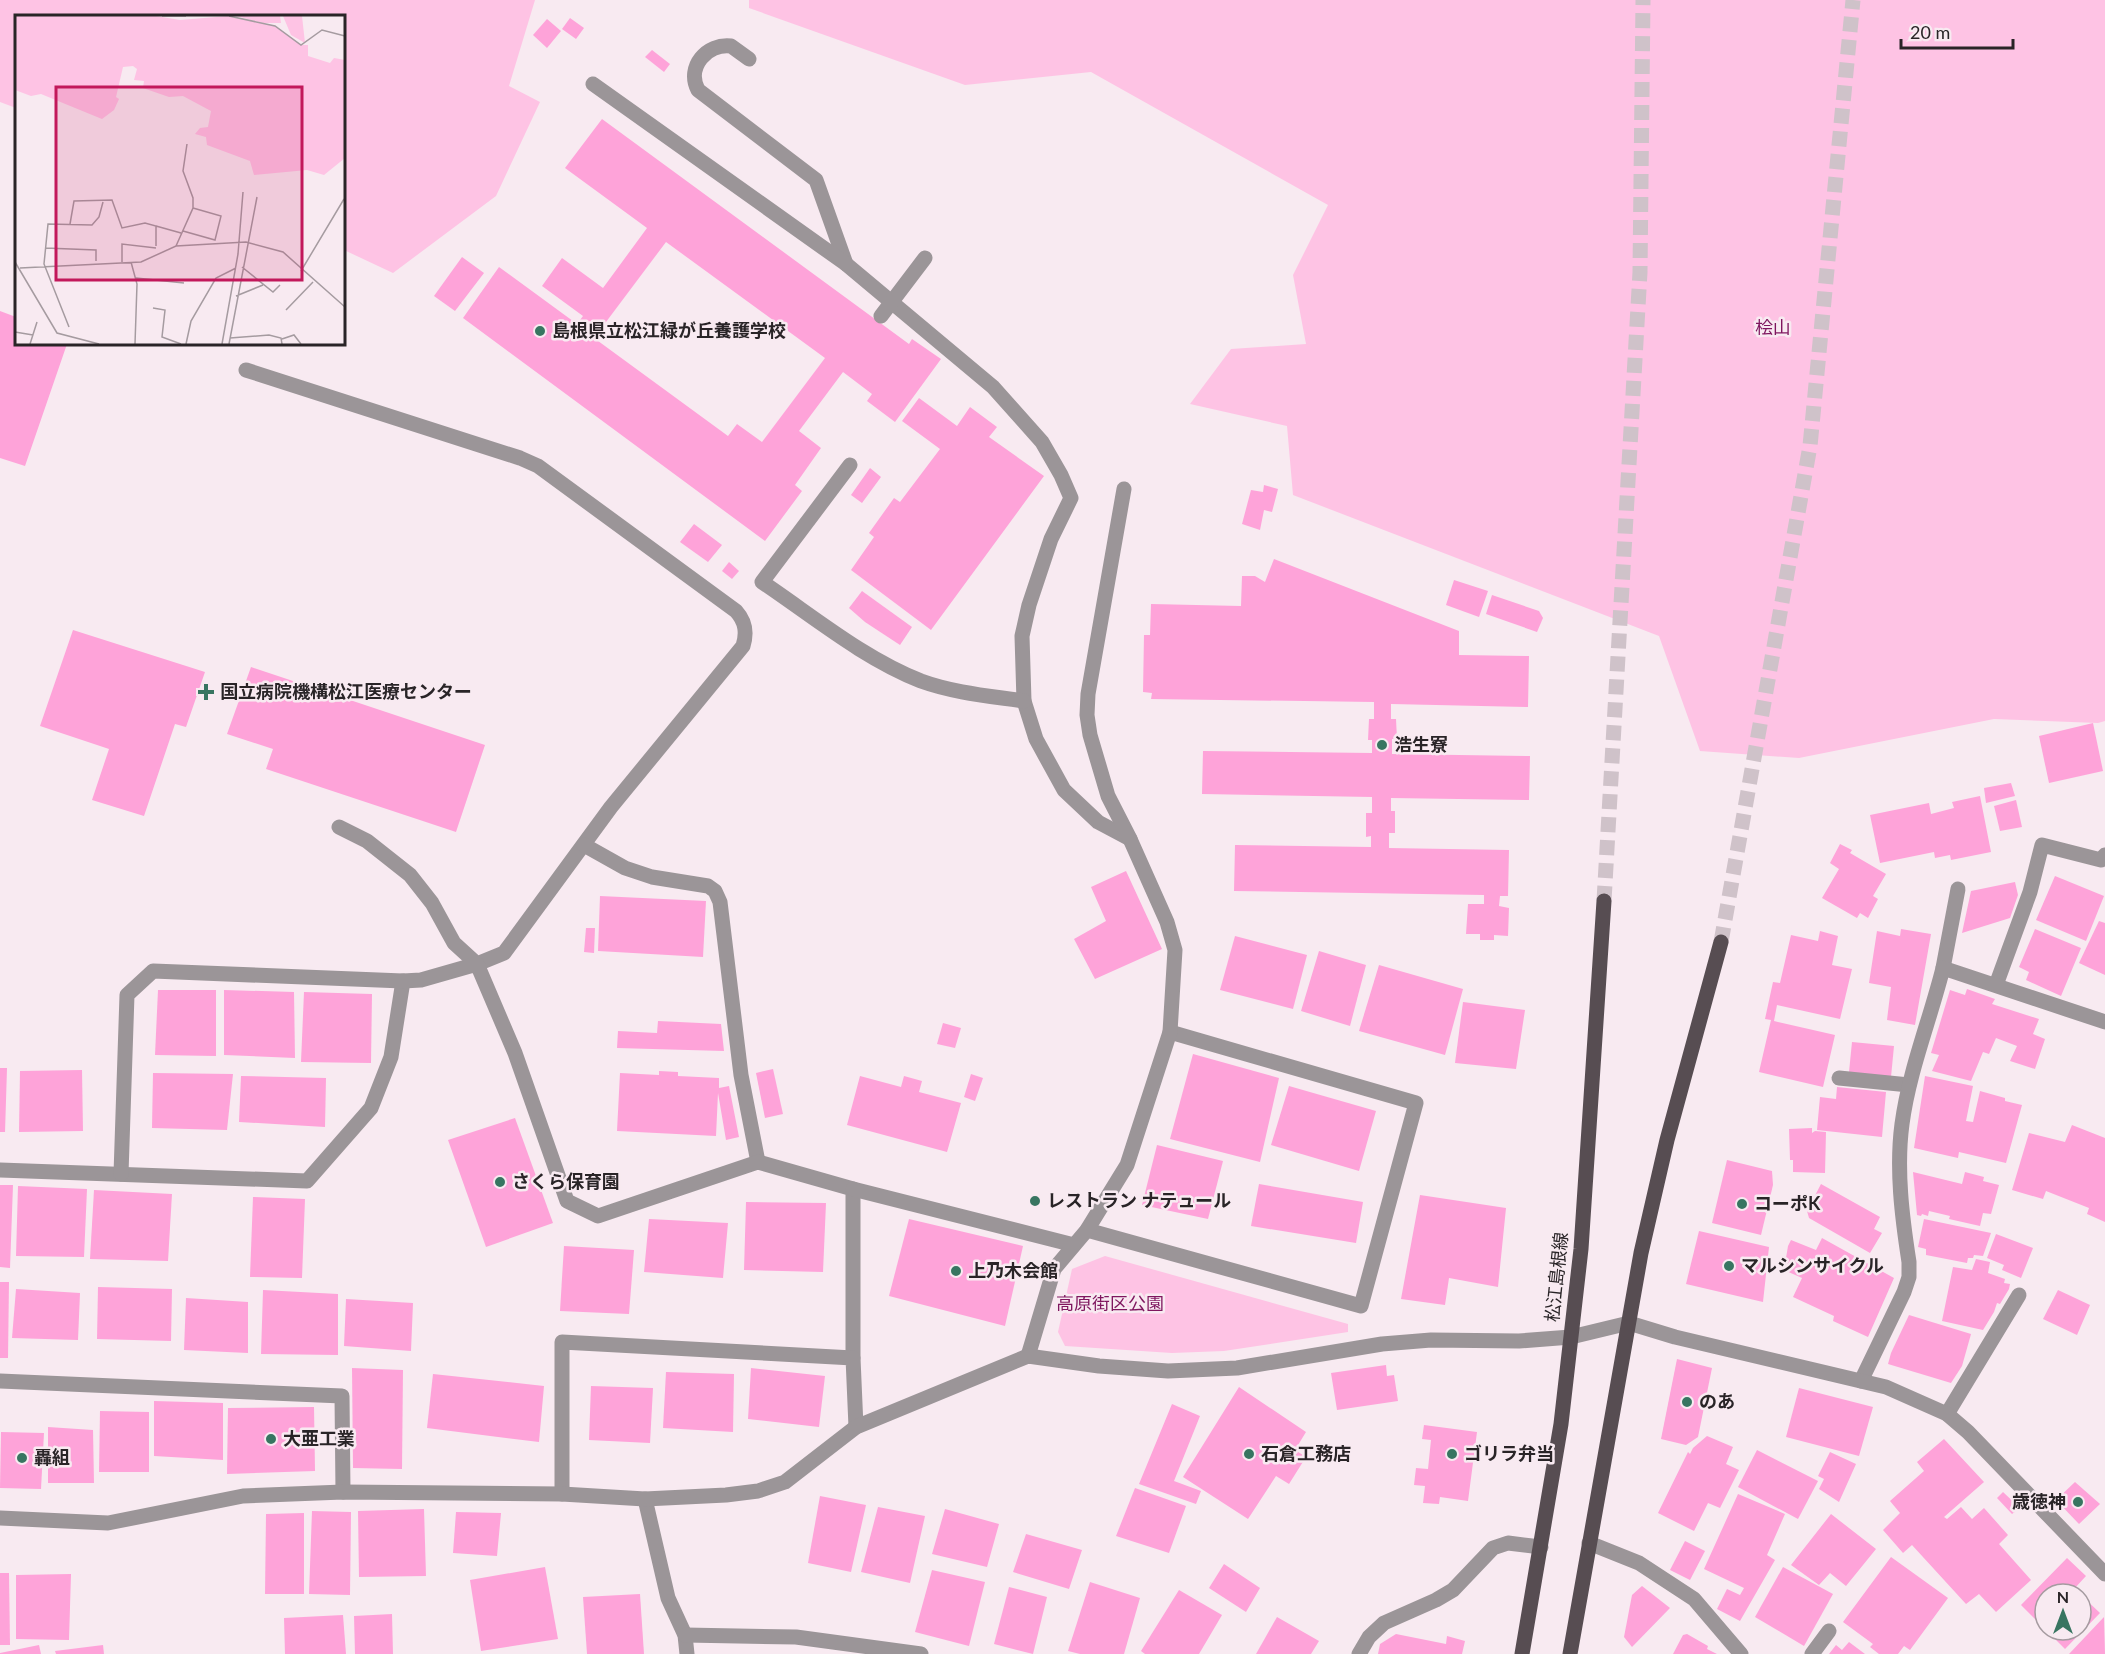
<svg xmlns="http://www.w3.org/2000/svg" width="2105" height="1654" font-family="Lato,'Noto Sans JP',sans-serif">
<rect width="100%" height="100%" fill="#f8eaf1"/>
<g fill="#fec3e4">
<path d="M0 0H535L509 86 540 102 496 196 393 273 344 250V16H16V108L0 102Z"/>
<path d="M749 0H2105V721L2098 723 1994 719 1799 758 1700 751 1659 636 1293 495 1287 426 1190 404 1231 349 1306 344 1293 275 1328 205 1091 72 965 85 749 8Z"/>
<path d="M1105 1256 1348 1324V1332L1224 1351 1172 1353 1065 1346 1058 1332 1072 1269Z"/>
</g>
<g fill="#fea3d9" fill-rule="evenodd">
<path d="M570 18 584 28 576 39 562 29Z"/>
<path d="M547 19 561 31 547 48 533 35Z"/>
<path d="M652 50 670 64 664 72 645 57Z"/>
<path d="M602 119 909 344 912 339 941 359 895 422 867 401 872 394 843 372 799 431 821 448 795 485 802 491 765 541 463 318 499 267 577 324 583 316 542 286 562 258 603 288 647 228 565 168ZM666 242 825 358 762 442 737 424 728 436 594 338Z"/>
<path d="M462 257 484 273 455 311 434 296Z"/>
<path d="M0 311 16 317V344H67L25 466 0 458Z"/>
<path d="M919 398 957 426 970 407 997 427 989 437 1044 476 931 630 851 570 874 537 869 533 894 498 900 502 940 449 902 421Z"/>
<path d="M870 468 881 477 862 503 851 495Z"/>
<path d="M1264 485 1278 489 1272 512 1264 510 1260 530 1242 524 1251 490 1263 492Z"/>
<path d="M694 524 722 545 708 562 680 542Z"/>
<path d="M1274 559 1459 631V655L1529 656 1528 707 1391 704V719H1396L1397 739H1392V754L1530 756 1529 800 1391 798V811H1395V833H1389V848L1509 850 1508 896H1500L1499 906 1509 908 1508 936 1494 935V940H1480V934H1466L1468 904H1484V895L1234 891 1235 845 1371 847V836L1366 837V813H1372V797L1202 794 1203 751 1372 753V740H1368L1369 719H1374V702L1151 699 1152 693 1143 692 1144 635H1150L1151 604 1241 606 1242 576H1255L1265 582Z"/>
<path d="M729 562 739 571 732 579 722 571Z"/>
<path d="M1454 580 1488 591 1479 617 1446 605Z"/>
<path d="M862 591 912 627 900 645 865 622 849 608Z"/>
<path d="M1492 595 1539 611 1543 618 1537 632 1486 614Z"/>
<path d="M73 630 205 672 186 727 175 724 144 816 92 800 109 749 40 726Z"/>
<path d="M251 667 485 745 456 832 266 769 273 749 227 734Z"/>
<path d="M2093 723 2103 771 2049 783 2039 736Z"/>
<path d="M2011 783 2015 796 1986 803 1984 788Z"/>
<path d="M1980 796 1991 852 1951 860 1950 855 1935 858 1934 852 1880 863 1870 815 1929 803 1931 814 1954 808 1952 802Z"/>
<path d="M2016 800 2022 827 2000 831 1994 806Z"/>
<path d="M1840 844 1852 850 1850 853 1886 874 1873 896 1878 899 1868 918 1860 913 1857 918 1822 898 1839 869 1830 863Z"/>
<path d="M1126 871 1162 949 1095 979 1074 939 1106 921 1091 887Z"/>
<path d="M2055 876 2104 896 2086 941 2036 920Z"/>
<path d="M2015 882 2018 895 2010 918 1962 933 1971 891Z"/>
<path d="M600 896 706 901 703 957 598 951Z"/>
<path d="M2099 921 2105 923V975L2079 963Z"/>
<path d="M586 928H595L594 953 584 952Z"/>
<path d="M1901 929 1931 934 1915 1025 1887 1020 1891 987 1869 983 1877 931 1900 936Z"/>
<path d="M2035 929 2081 948 2061 996 2026 980 2029 972 2019 967Z"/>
<path d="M1820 931 1838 936 1832 965 1852 969 1840 1019 1777 1005 1774 1021 1835 1035 1823 1087 1759 1072 1771 1020 1765 1019 1773 982 1780 983 1791 935 1818 941Z"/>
<path d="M1235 936 1307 955 1293 1009 1220 990Z"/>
<path d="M1319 951 1366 965 1350 1026 1301 1011Z"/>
<path d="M1379 965 1463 989 1445 1055 1359 1031Z"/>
<path d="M1967 989 1995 999 1992 1004 2039 1019 2033 1034 2045 1039 2035 1069 2010 1061 2017 1046 1996 1038 1989 1054 1983 1052 1971 1081 1932 1071 1939 1055 1931 1053 1950 990 1965 995Z"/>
<path d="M158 990H216V1056L155 1055Z"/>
<path d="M224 990 294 992 295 1058 224 1055Z"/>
<path d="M304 992 372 994 371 1063 301 1062Z"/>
<path d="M1463 1002 1525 1010 1516 1069 1455 1063Z"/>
<path d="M658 1021 721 1024 724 1051 617 1048 618 1031 657 1033Z"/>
<path d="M943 1023 961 1028 955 1048 937 1044Z"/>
<path d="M1852 1042 1894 1046 1891 1077 1849 1072Z"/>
<path d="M1193 1054 1279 1078 1260 1162 1170 1139Z"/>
<path d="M0 1068H7L5 1132H0Z"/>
<path d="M773 1069 783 1114 765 1118 756 1073Z"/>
<path d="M82 1070 83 1131 19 1132 20 1071Z"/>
<path d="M659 1071 678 1072V1076L719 1078V1088L729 1086 739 1137 726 1140 718 1093 716 1136 617 1131 620 1073 659 1075Z"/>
<path d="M153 1073 233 1074 227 1130 152 1128Z"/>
<path d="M971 1074 983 1078 975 1101 964 1097Z"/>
<path d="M241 1076 326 1078 325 1127 239 1122Z"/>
<path d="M860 1076 901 1087 904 1076 922 1081 919 1092 961 1103 947 1152 847 1125Z"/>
<path d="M1925 1076 1973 1086 1966 1121 1973 1122 1980 1091 2005 1098V1101L2022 1105 2006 1163 1959 1152 1958 1158 1914 1148Z"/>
<path d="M1289 1086 1376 1111 1359 1171 1271 1145Z"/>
<path d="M1837 1087 1886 1092 1882 1137 1817 1130 1820 1097 1836 1099Z"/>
<path d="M515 1118 553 1223 486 1247 448 1140Z"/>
<path d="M2072 1125 2105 1138V1222L2087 1214 2089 1208 2046 1191 2043 1199 2012 1190 2029 1133 2065 1142Z"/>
<path d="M1812 1128V1133L1815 1131 1826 1132 1825 1173 1793 1172V1160H1790L1789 1129Z"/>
<path d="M1157 1145 1223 1161 1208 1219 1142 1205Z"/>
<path d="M1727 1160 1772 1171 1773 1185 1761 1235 1712 1223Z"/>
<path d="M1913 1172 1962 1184 1965 1172 1984 1177 1983 1181 1999 1185 1991 1214 1983 1213 1980 1226 1949 1219 1950 1216 1929 1211 1928 1216 1922 1214 1921 1216 1917 1215Z"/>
<path d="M1259 1184 1363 1202 1356 1243 1251 1226Z"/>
<path d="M1821 1184 1880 1217 1874 1229 1882 1233 1870 1253 1809 1218 1807 1211Z"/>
<path d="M0 1185H13L10 1268 0 1267Z"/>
<path d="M18 1186 87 1189 84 1257 16 1256Z"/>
<path d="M94 1190 172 1194 168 1261 90 1259Z"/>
<path d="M1420 1195 1506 1208 1498 1287 1449 1278 1445 1305 1401 1299Z"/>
<path d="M253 1197 305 1199 302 1278 250 1277Z"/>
<path d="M746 1202 826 1203 823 1272 744 1270Z"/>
<path d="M649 1219 728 1223 723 1278 644 1272Z"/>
<path d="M909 1219 1023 1246 1005 1326 889 1296Z"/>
<path d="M1924 1219 1991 1233 1983 1256 1974 1255 1973 1258H1968L1967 1263 1926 1255V1249L1918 1247Z"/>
<path d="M1699 1231 1769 1247 1763 1302 1686 1284Z"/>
<path d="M1996 1234 2033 1248 2021 1278 2002 1270 2004 1265 1987 1258Z"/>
<path d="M1822 1238 1894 1278 1868 1337 1833 1321 1834 1316 1793 1297 1802 1278 1784 1270 1788 1246 1791 1240 1816 1250Z"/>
<path d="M564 1246 634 1250 629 1314 560 1311Z"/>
<path d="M1976 1259 1990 1262 1988 1273 2005 1279 2004 1283 2010 1284 2009 1289 2000 1304 1997 1303 1994 1312 1983 1330 1942 1321 1953 1267 1972 1270Z"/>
<path d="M0 1282H9L8 1358H0Z"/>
<path d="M98 1287 172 1289 171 1341 97 1339Z"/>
<path d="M16 1289 80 1293 78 1340 12 1338Z"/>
<path d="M263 1290 338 1294V1355L261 1354Z"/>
<path d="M2058 1290 2090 1305 2077 1335 2043 1319Z"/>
<path d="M186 1298 248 1302V1353L184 1350Z"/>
<path d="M346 1299 413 1303 411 1351 344 1346Z"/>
<path d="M1909 1315 1971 1334 1962 1366 1951 1383 1888 1364 1891 1353Z"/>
<path d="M1677 1359 1712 1368 1698 1437 1686 1445 1661 1439Z"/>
<path d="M1386 1365 1387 1376 1394 1375 1398 1401 1337 1410 1331 1373Z"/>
<path d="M352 1368 403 1370 402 1469 353 1468Z"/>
<path d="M751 1368 825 1376 819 1427 748 1419Z"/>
<path d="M666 1372 734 1374 733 1432 663 1428Z"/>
<path d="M433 1374 544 1386 539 1442 427 1428Z"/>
<path d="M591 1386 653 1388 650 1443 589 1440Z"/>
<path d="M1239 1387 1306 1432 1295 1450 1306 1457 1289 1484 1276 1476 1248 1519 1183 1477Z"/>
<path d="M1799 1388 1873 1407 1859 1456 1786 1437Z"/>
<path d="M154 1401 223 1403V1460L154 1456Z"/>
<path d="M1172 1404 1200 1416 1174 1481 1201 1491 1196 1504 1139 1484Z"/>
<path d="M314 1407 315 1471 227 1474 228 1408Z"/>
<path d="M100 1411 149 1412V1472H99Z"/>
<path d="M1424 1425 1477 1432 1468 1501 1440 1497 1439 1504 1423 1503 1425 1486 1414 1485 1416 1468 1428 1469 1431 1440 1422 1439Z"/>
<path d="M48 1427 93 1430 94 1483H48Z"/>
<path d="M1 1432 44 1433 41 1489 0 1488Z"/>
<path d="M1707 1436 1733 1447 1726 1464 1739 1470 1720 1508 1708 1503 1694 1531 1658 1513 1688 1452 1690 1454 1693 1448Z"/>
<path d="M1944 1439 1984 1482 1944 1517 1947 1519 1961 1507 1972 1519 1984 1508 2008 1535 1999 1544 2031 1580 1996 1612 1979 1594 1966 1604 1912 1545 1903 1553 1883 1530 1900 1513 1890 1501 1924 1471 1917 1462Z"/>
<path d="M1757 1450 1818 1481 1798 1519 1738 1487Z"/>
<path d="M1830 1452 1856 1464 1839 1502 1819 1489 1824 1479 1818 1476Z"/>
<path d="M2075 1482 2100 1504 2079 1524 2056 1500Z"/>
<path d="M1135 1488 1186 1506 1169 1553 1116 1536Z"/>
<path d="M2003 1492 2020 1508 2012 1514 1997 1498Z"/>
<path d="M1738 1494 1785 1514 1767 1555 1775 1560 1740 1621 1717 1609 1727 1589 1740 1595 1744 1588 1704 1569Z"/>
<path d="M820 1496 866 1505 851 1572 808 1563Z"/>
<path d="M878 1507 925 1516 910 1583 861 1572Z"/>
<path d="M424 1509 426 1576 359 1577 358 1511Z"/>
<path d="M945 1509 999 1524 987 1567 932 1554Z"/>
<path d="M312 1511 351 1512 350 1595 309 1594Z"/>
<path d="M456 1512 501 1513 497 1556 453 1553Z"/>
<path d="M304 1513V1594H265L266 1514Z"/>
<path d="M1831 1514 1876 1549 1846 1586 1830 1573 1819 1585 1791 1565Z"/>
<path d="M1026 1534 1082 1550 1069 1589 1013 1572Z"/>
<path d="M1685 1541 1705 1551 1690 1580 1670 1570Z"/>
<path d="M1891 1557 1948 1598 1910 1650 1904 1646 1898 1654H1879L1870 1647 1873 1644 1843 1622Z"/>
<path d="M2067 1558 2086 1576 2074 1589 2080 1594H2045V1629L2021 1605Z"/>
<path d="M1224 1564 1260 1588 1246 1612 1209 1588Z"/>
<path d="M545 1567 558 1639 481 1651 470 1580Z"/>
<path d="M1783 1567 1833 1594 1804 1646 1755 1617Z"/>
<path d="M932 1570 985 1582 969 1646 915 1632Z"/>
<path d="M0 1573H9L10 1645H0Z"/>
<path d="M71 1574 69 1640 16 1639V1575Z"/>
<path d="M1090 1582 1140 1598 1124 1654H1080L1068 1651Z"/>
<path d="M1642 1586 1670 1608 1632 1647 1624 1637 1632 1595Z"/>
<path d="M1009 1587 1047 1597 1033 1654 994 1644Z"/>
<path d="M1179 1590 1222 1615 1199 1654H1145L1141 1651Z"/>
<path d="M640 1594 644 1654H587L583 1597Z"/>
<path d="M2081 1595 2100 1613 2065 1649 2046 1630H2081Z"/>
<path d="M392 1614 393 1654H355L354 1616Z"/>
<path d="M343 1615 346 1654H285L284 1618Z"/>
<path d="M1277 1617 1319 1641 1311 1654H1256Z"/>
<path d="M2104 1617 2105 1654H2069Z"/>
<path d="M1396 1634 1446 1644 1447 1636 1465 1641 1462 1654H1378L1380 1644Z"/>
<path d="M1687 1634 1708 1646 1707 1649 1717 1654H1673L1683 1635Z"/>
<path d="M1849 1642 1865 1654H1829L1836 1645 1842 1650Z"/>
<path d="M39 1645 41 1654H0V1653Z"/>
<path d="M103 1645 104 1654H56L55 1651Z"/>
</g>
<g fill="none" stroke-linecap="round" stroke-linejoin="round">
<g stroke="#cfc2c9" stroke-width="15" stroke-dasharray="15 8" stroke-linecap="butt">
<path d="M1604 901 1640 272 1643 0"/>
<path d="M1721 942 1810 446 1853 0"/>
</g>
<g stroke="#9b9598" stroke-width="15">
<path d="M749 59 731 46C707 43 686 67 698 90L816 180 846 264"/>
<path d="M593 84 846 264 993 387 1042 442 1061 475 1071 498 1051 539 1029 605 1022 636 1024 701 1036 739 1064 790 1098 822 1130 839"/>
<path d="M246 370 520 458 538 466 736 611C746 622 747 633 743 646L611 807 504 953 477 964 454 943 432 903 410 875 367 841 339 827"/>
<path d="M850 465 762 582C814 617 863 658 921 681 954 693 990 696 1024 701"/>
<path d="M584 845 625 868 652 877 708 886 715 891 720 902 741 1075 758 1162"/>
<path d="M1943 968 1958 889"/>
<path d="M1996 985 2030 892 2042 845 2101 860 2105 855"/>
<path d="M1839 1078 1909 1085"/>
<path d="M1861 1381 1904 1292 1909 1277V1262C1902 1217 1896 1169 1902 1124 1909 1071 1930 1020 1943 968L2105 1022"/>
<path d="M1947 1414 2019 1295"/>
<path d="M1812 1654 1829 1631"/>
</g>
<g stroke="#9b9598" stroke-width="15">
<path d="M0 1170 307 1181 371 1108 391 1057 403 981"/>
<path d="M121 1174 127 995 153 971 403 981 421 980 477 964 515 1053 567 1201 598 1216 758 1162 853 1189V1358"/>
<path d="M853 1189 1074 1245"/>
<path d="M1087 1230 1361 1306 1416 1103 1170 1032"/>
<path d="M1028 1356 1054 1269 1087 1230 1127 1165 1170 1032 1175 950 1167 922 1130 839 1108 796 1090 735 1087 715 1088 694 1124 489"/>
<path d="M0 1381 342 1396 343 1492"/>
<path d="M562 1494V1342L853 1358 856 1427"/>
<path d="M645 1499 668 1598 685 1635 687 1654"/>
<path d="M0 1518 108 1523 243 1496 343 1492 562 1494 645 1499 726 1495 758 1491 785 1482 856 1427 1028 1356 1099 1366 1168 1371 1237 1368 1382 1344 1431 1340 1519 1341 1571 1337 1629 1323 1675 1337 1886 1387 1947 1414 1968 1432 2105 1574"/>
<path d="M1589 1543 1639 1563 1694 1599 1741 1654"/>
<path d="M685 1635 796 1637 921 1654"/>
<path d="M1359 1654 1369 1637 1384 1623 1436 1600 1453 1590 1493 1548 1508 1543 1541 1547"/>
</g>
<g stroke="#574d52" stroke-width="15">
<path d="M1522 1654 1561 1424 1581 1249 1604 901"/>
<path d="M1570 1654 1641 1253 1667 1140 1721 942"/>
</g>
<path stroke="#9b9598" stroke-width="15" d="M881 316 925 258"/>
</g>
<g fill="#387561" stroke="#f8eaf1" stroke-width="2">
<circle cx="540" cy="331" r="6"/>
<path d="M203 683h6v6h6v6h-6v6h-6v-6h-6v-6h6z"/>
<circle cx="1382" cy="745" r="6"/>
<circle cx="500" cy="1182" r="6"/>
<circle cx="1035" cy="1201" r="6"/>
<circle cx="1742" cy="1204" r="6"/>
<circle cx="1729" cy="1266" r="6"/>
<circle cx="956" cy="1271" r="6"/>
<circle cx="1687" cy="1402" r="6"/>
<circle cx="271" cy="1439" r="6"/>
<circle cx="1249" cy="1454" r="6"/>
<circle cx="1452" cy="1454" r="6"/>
<circle cx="22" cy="1458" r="6"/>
<circle cx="2078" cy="1502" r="6"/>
</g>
<g text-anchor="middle" stroke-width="5" stroke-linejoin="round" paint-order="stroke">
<g font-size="18" fill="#7f165f" stroke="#f8eaf1">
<text x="1773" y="334">桧山</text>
<text x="1110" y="1310">高原街区公園</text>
</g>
<g font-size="18" font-weight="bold" fill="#292427" stroke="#f8eaf1" text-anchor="start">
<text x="552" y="337">島根県立松江緑が丘養護学校</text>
<text x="220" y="698">国立病院機構松江医療センター</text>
<text x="1394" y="751">浩生寮</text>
<text x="512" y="1188">さくら保育園</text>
<text x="1047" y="1207">レストラン ナテュール</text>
<text x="1754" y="1210">コーポK</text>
<text x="1741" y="1272">マルシンサイクル</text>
<text x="968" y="1277">上乃木会館</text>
<text x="1699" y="1408">のあ</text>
<text x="283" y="1445">大亜工業</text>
<text x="1261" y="1460">石倉工務店</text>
<text x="1464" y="1460">ゴリラ弁当</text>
<text x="34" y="1464">轟組</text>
<text x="2066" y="1508" text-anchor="end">歳徳神</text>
</g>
<g font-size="18" fill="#292427" stroke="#f8eaf1">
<text transform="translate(1557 1277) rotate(-84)" y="6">松江島根線</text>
</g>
</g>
<g transform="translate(15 15)">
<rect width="330" height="330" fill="#f8eaf1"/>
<path d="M0 1H141L165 5 213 1 260 11 286 30H293V41L315 48 319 43 330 45V143L309 160 292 155 239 160 235 146 192 130 191 122 180 119 185 113 193 112 196 96 168 81 154 82 128 73 129 66 119 65 122 54 118 51 108 52 101 82 104 84 99 95 87 104 26 79 16 81 0 75ZM221 1H265L266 8H248ZM268 1H287L290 28 276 20Z" fill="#fec3e4"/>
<path fill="none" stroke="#a59ba0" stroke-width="1.5" d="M147 1H171M214 1 260 11 286 30 307 15 330 21M55 209 59 186 97 185 107 213 130 208 141 211V231M141 211 166 218M168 216 200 225 206 201 178 193M161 231 178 193V183L168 156 172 129M30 233 81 235V246M0 247 42 318 84 329M107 247V229L141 233M116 247 122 269 120 329M227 252 258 277 265 270M5 253 126 247 161 231 231 227 268 237 330 292M286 256 329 184M121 263 169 268M221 281 248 270M138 293 150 295 147 322 166 329M271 295 298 267M54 312 29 249 33 209 77 210 84 202 88 187M0 317 18 320M215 323 254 320 266 323 267 329M267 324 279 320 286 329M15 329 22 307M171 329 176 306 201 263 221 253M207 329 223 239 228 177M214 329 242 182"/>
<path fill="#c2185b" fill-opacity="0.15" stroke="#c2185b" stroke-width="3" d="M41 72H287V265H41Z"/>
<rect width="330" height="330" fill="none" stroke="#292427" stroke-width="3"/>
</g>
<g transform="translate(2063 1612)"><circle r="28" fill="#f8eaf1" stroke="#a59ba0" stroke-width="1.5"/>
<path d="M0-4.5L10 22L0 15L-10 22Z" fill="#387561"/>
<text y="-9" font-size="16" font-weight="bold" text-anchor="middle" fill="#292427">N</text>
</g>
<path d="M1901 39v9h112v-9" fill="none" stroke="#292427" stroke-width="3"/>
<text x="1910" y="39" font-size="18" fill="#292427" stroke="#f8eaf1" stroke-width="4.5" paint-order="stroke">20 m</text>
</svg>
